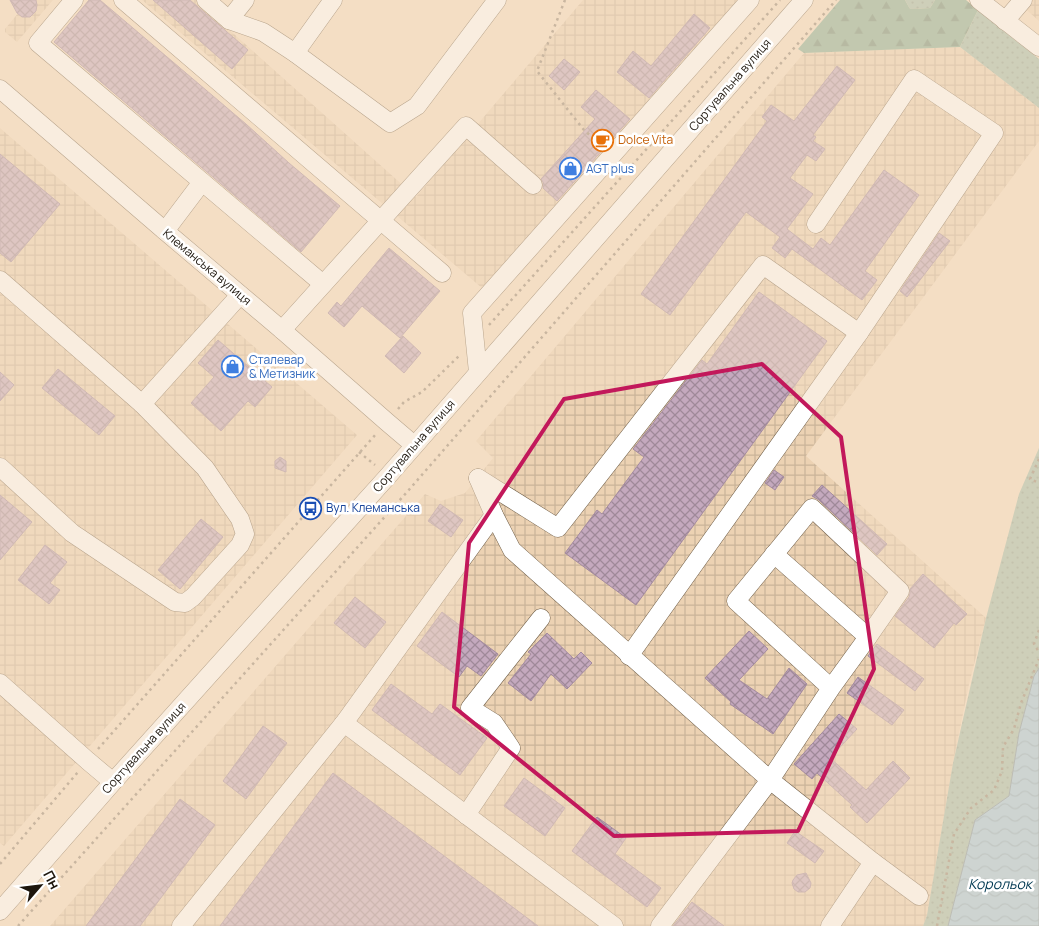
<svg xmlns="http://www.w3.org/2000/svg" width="1039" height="926" font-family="Manrope,sans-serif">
<defs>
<pattern id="industrial-grid" width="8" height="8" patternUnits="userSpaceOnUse" patternTransform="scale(1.25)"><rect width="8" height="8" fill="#ecd2b3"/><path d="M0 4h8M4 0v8" fill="none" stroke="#cab499"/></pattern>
<pattern id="grass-dots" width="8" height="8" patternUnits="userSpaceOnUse" patternTransform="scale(1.25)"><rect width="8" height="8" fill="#a1bcaa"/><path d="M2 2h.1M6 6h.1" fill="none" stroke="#8aa191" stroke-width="1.8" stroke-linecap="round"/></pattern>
<pattern id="forest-firs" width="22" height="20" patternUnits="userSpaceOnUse" patternTransform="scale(1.25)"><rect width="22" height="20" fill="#86ae95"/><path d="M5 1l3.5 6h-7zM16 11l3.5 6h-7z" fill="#6d8d78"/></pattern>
<pattern id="water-waves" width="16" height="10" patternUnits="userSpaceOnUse" patternTransform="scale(1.25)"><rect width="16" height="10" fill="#9fc8e1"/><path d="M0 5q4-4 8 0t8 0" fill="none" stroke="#88abc0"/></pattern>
<pattern id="building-cross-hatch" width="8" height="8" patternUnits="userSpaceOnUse" patternTransform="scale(1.25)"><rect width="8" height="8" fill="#c4a9be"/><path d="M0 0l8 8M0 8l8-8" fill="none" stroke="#9f8999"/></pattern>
</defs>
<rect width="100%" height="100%" fill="#f4dec4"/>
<g fill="url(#industrial-grid)">
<path d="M29 0H53L17 42 5 32V29Z"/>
<path d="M142 0H196L416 197 583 0H742L482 288Z"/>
<path d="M1016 0H1039V21L1020 4Z"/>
<path d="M960 47 1039 108V141L806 456 986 618 969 684 953 763 927 915 923 926H50L425 494 441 501 465 493 493 458 476 441 804 53Z"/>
<path d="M0 128 357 435 4 846 0 843Z"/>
</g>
<g fill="url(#grass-dots)">
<path d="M905 0H935L930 8 910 9Z"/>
<path d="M978 10 1039 59V108L960 47Z"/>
<path d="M1039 448V668L1034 676 1019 733 1009 796 975 820 948 926H923L927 915 953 763 986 618 1019 494Z"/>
</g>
<path fill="url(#forest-firs)" d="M840 0H905L910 9 930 8 935 0H966L978 10 960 47 804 53 798 49Z"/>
<path fill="url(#water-waves)" stroke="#7893a1" d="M1039 668V926H948L975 820 1009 796 1019 733 1034 676Z"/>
<g fill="url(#building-cross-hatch)" stroke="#a48b9f">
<path d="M10 0H36L37 5 36 11 30 17H22L17 13Z"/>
<path d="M89 0H100L246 124 289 163 340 206 301 252 54 42Z"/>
<path d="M153 0H190L248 50 232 69Z"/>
<path d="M694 14 710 28 649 98 617 72 633 51 651 66Z"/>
<path d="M564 59 580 72 564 90 549 76Z"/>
<path d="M837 66 855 80 813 135 816 137 813 141 825 149 816 161 807 155 790 178 813 194 787 229 813 249 821 238 830 245 884 170 919 195 865 271 877 280 862 300 792 249 785 258 772 248 780 237 746 212 670 315 641 294 767 121 762 117 771 105 794 121Z"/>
<path d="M596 90 630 119 557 201 543 188V182L541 179 595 119 581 107Z"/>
<path d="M0 154 60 204 11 262 0 253Z"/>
<path d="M939 233 950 241 907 297 900 291Z"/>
<path d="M389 248 440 291 400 338 362 306 344 327 328 313 337 302 341 306Z"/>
<path d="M759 292 827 341 636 605 565 553 597 510 602 514 644 457 633 449 637 444 702 360 707 364Z"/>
<path d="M403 336 421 353 404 373 385 356Z"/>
<path d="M218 340 272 387 255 407 248 401 221 431 191 403 214 377 198 363Z"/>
<path d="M58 369 115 416 99 435 42 388Z"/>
<path d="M0 372 14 385 0 401Z"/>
<path d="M280 457 286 461V472L275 468V461Z"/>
<path d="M774 470 784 477 775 490 765 483Z"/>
<path d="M822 485 887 544 877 555 819 500 812 496Z"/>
<path d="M0 495 32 522 0 560Z"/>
<path d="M440 504 463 520 451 537 428 521Z"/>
<path d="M201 519 223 537 180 589 158 570Z"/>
<path d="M45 545 67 562 50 583 60 590 49 604 18 580Z"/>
<path d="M923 574 967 614 956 625 954 623 934 648 895 616 909 597 910 593V589Z"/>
<path d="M355 597 386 622 365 648 334 623Z"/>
<path d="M442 612 498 654 481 676 467 666 459 677 417 646Z"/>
<path d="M749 631 768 649 739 680 767 699 789 668 807 684 773 734 730 704 731 702 705 678Z"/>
<path d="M547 633 574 659 581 652 592 663 567 689 551 674 531 701 508 683 531 654 528 652Z"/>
<path d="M877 644 924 679 915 691 868 656Z"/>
<path d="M858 677 904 710 892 725 847 693Z"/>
<path d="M391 684 432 714 440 704 487 738 460 775 372 710Z"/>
<path d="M839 714 857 729 830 758 866 790 893 761 910 778 867 823 850 807 852 805 817 773 812 779 794 764Z"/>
<path d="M263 726 287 743 246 799 223 781Z"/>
<path d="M333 773 538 926H220Z"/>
<path d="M524 778 565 808 545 836 504 806Z"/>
<path d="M180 799 215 825 140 926H86Z"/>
<path d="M597 817 626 838 615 854 661 888 647 907 572 851Z"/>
<path d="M795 831 824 851 815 863 787 843Z"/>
<path d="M806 873 811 883 810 888 805 892H798L794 889 792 883 793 880 797 875Z"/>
<path d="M692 902 724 926H673Z"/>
</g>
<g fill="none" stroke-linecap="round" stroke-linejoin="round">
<defs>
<g id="minor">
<path d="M74 0 38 43 323 284"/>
<path d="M123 0 442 273"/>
<path d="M206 0 229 20 263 32 295 53 390 123 417 106 497 0"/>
<path d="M979 0 1039 47"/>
<path d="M229 20 245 0"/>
<path d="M1005 21 1023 0"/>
<path d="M295 53 333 0"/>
<path d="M0 89 165 231 282 330 387 422 414 445"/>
<path d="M165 231 202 182"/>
<path d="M0 280 142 404 205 468 240 519 245 534 240 545 193 597 185 603 175 602 72 533 0 467"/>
<path d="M282 330 466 126 533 185"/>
<path d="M478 372 472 313 750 0"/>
<path d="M142 404 240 295"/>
<path d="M478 478 494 515 512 550 770 780 873 862 919 896"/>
<path d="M478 478 558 528 763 265 859 333"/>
<path d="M774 554 868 637"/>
<path d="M629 656 859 333 994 133 914 79 816 224"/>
<path d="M0 683 88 761 113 782"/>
<path d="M344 723 614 926"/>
<path d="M466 815 511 748 494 723 470 708 541 618"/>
<path d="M0 911 113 782 388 476 804 0"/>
<path d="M181 926 344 723 494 515"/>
<path d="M660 926 770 780 831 688 868 637 900 591 812 508 736 601 831 688"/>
<path d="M830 926 873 862"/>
</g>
</defs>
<use href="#minor" stroke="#726049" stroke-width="19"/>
<g stroke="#948573" stroke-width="2.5" stroke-dasharray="2.5 4" stroke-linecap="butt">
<path d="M565 0 537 71 584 130 601 145"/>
<path d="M489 325 780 0"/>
<path d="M398 409 404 402 422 392 461 354"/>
<path d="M359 452 375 465"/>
<path d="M1039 459 1030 479 1039 483"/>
<path d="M1039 630 1034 644 1039 652"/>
<path d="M98 749 376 434"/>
<path d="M0 864 78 772"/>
<path d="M18 926 407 492 836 0"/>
<path d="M937 926 954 834 971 808 994 790 1002 771 1003 747 1014 729 1021 703 1039 659"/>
</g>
<use href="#minor" stroke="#fff" stroke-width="18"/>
</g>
<path d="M0 0H1039V926H0ZM762 364 841 437 874 669 798 831 614 836 454 707 469 543 564 399Z" fill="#f4dec4" fill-opacity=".55" fill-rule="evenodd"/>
<path fill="none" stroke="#c2185b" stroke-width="4" stroke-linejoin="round" d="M762 364 841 437 874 669 798 831 614 836 454 707 469 543 564 399Z"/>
<defs>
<symbol id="cafe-ring" viewBox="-11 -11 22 22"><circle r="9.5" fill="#fff" stroke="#e8710a" stroke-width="1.5"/><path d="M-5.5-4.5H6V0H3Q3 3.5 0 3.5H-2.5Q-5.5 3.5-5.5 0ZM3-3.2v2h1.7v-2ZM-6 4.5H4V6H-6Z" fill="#e8710a"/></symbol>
<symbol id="shop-ring" viewBox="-11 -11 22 22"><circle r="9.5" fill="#fff" stroke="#3f7fe0" stroke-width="1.5"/><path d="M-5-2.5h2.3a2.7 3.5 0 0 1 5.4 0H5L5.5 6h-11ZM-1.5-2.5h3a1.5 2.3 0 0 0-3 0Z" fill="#3f7fe0"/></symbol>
<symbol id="bus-ring" viewBox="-11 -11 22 22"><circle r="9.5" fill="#fff" stroke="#1a4fb4" stroke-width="1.5"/><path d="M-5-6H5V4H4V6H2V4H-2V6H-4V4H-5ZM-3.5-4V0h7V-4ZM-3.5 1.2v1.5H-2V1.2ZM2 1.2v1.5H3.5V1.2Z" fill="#1a4fb4"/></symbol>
</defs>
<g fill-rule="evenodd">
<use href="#cafe-ring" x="590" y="128" width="25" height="25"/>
<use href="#shop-ring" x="558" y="156" width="25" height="25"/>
<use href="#shop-ring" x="220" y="354" width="25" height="25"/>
<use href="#bus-ring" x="298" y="496" width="25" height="25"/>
</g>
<g text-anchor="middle" stroke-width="5" stroke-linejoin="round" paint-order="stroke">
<g font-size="12" fill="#1d160d" stroke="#fff">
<text transform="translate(730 85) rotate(-49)" y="4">Сортувальна вулиця</text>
<text transform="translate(207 267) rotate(40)" y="4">Клеманська вулиця</text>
<text transform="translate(414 446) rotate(-49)" y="4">Сортувальна вулиця</text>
<text transform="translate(144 748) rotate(-48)" y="4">Сортувальна вулиця</text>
</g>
<g font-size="12" fill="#c56008" stroke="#fff" text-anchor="start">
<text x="618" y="144">Dolce Vita</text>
</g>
<g font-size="12" fill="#366cbe" stroke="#fff" text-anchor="start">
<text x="586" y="173">AGT plus</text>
<text x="249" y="364">Сталевар<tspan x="249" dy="14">&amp; Метизник</tspan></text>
</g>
<g font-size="12" fill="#164399" stroke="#fff" text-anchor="start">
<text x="326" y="512">Вул. Клеманська</text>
</g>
<g font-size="14" font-style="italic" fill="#013952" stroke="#fff">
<text x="1000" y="889">Корольок</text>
</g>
</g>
<g transform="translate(40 886) rotate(62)" stroke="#ffffff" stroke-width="4" paint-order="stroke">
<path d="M0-4L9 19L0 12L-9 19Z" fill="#1d160d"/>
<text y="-8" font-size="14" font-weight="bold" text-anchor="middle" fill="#1d160d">Пн</text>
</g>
</svg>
